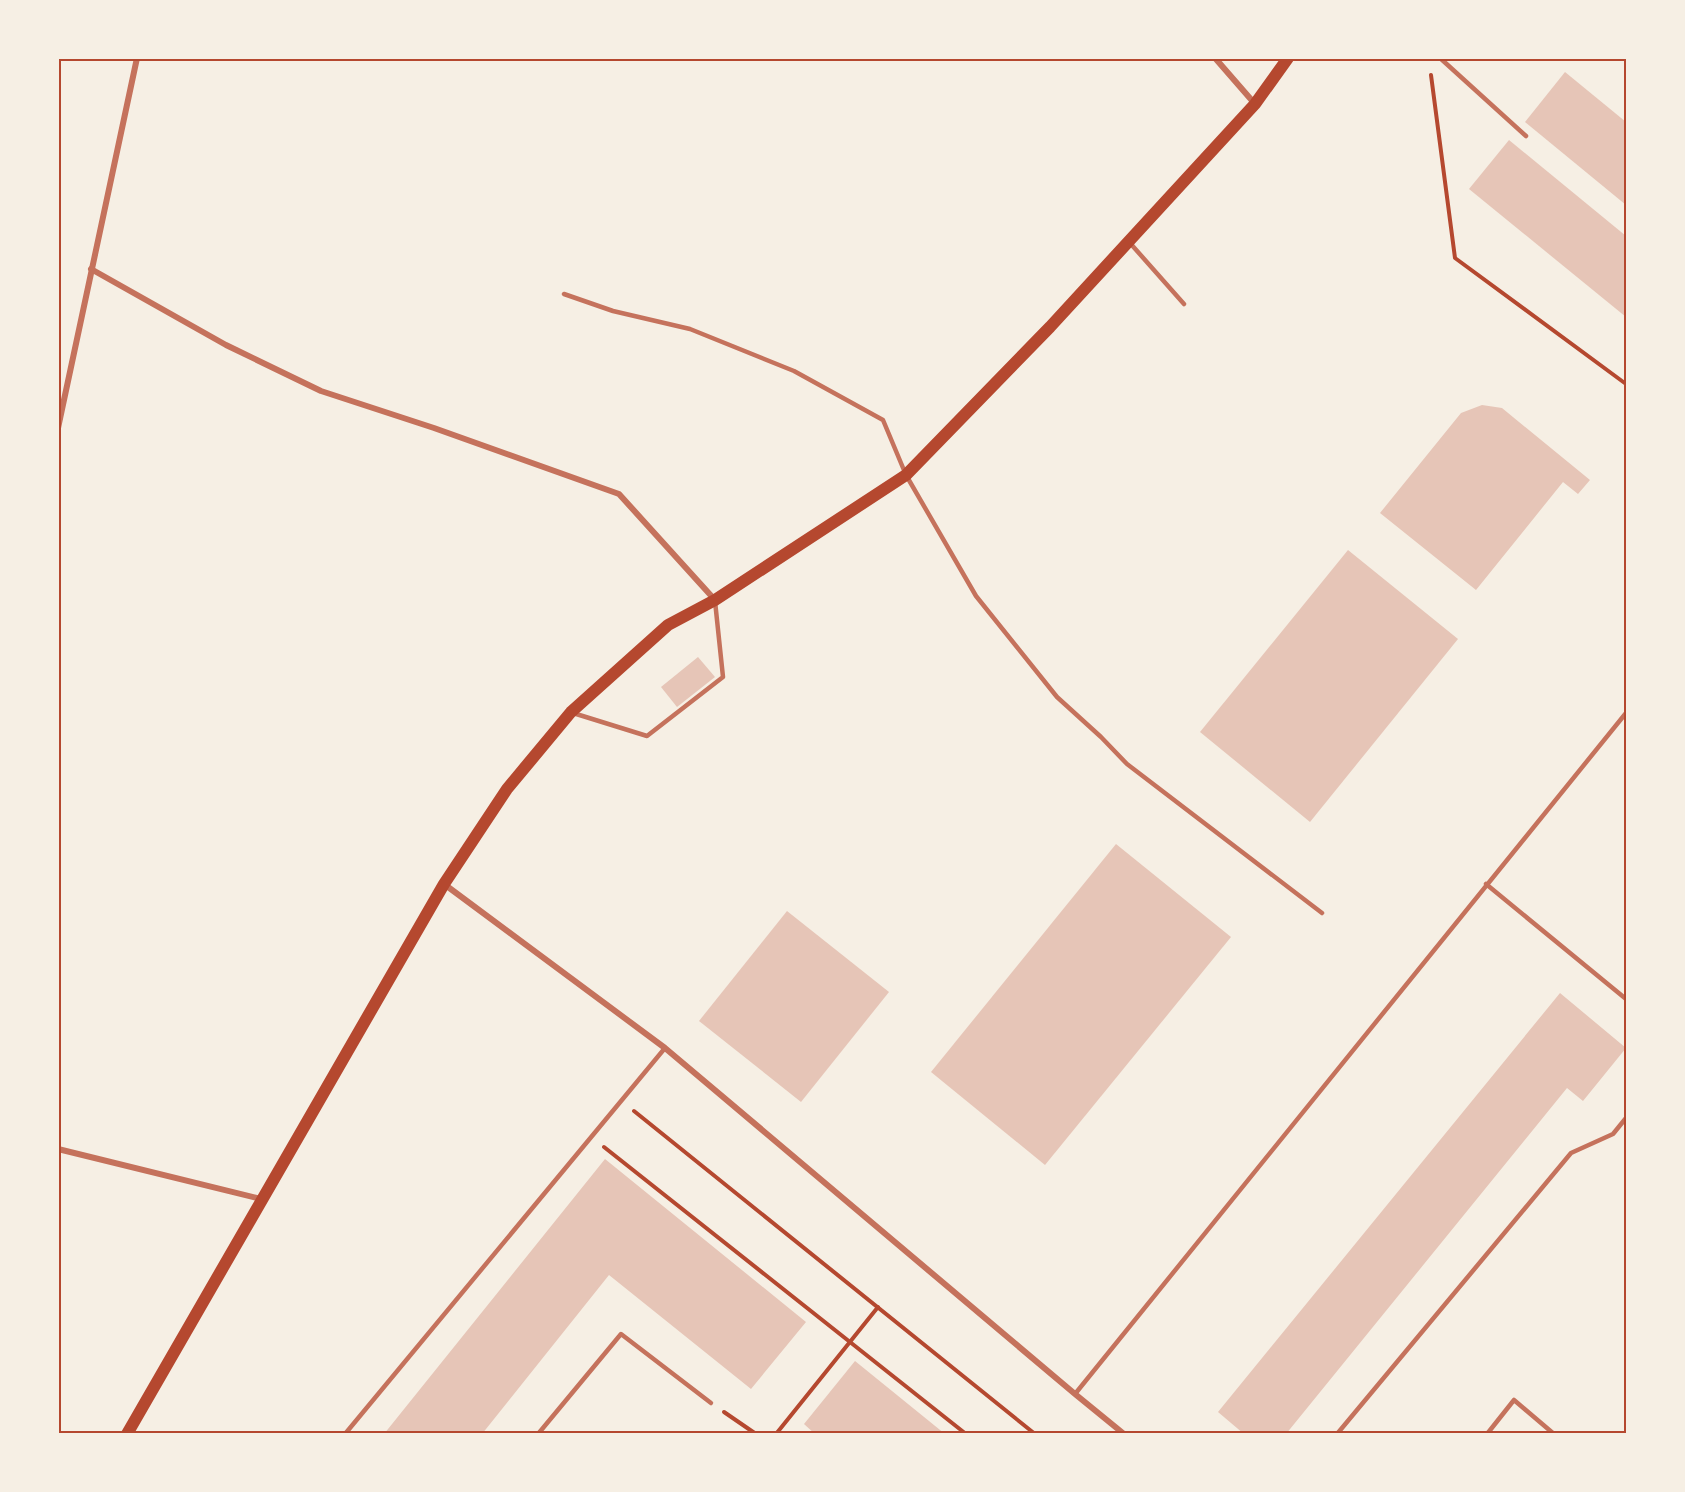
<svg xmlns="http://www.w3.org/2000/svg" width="1685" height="1492" font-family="'Noto Sans',sans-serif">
<rect width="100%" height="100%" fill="#f6efe4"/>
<g fill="#e6c5b7">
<path d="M1565 72 1626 122V205L1525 122Z"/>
<path d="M1509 140 1626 236V317L1469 189Z"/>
<path d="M1482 405 1502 408 1590 480 1578 494 1563 482 1476 590 1380 513 1461 413Z"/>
<path d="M1348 550 1458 639 1310 822 1200 732Z"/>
<path d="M698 657 715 677 677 707 661 687Z"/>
<path d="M1116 844 1231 937 1045 1165 931 1072Z"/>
<path d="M787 911 889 992 801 1102 699 1021Z"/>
<path d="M1560 993 1626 1048 1583 1101 1567 1088 1286 1434H1244L1218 1412Z"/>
<path d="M605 1159 806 1322 751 1389 609 1275 482 1434H384Z"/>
<path d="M855 1361 945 1434H815L804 1424Z"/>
</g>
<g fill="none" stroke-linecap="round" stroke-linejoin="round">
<g stroke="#b5482f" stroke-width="4">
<path d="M1431 75 1455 258 1626 384"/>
<path d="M634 1111 1035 1434"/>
<path d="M604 1147 966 1434"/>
<path d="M724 1412 756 1434"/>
<path d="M776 1434 878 1307"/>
</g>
<g stroke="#c5725c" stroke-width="4.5">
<path d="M1440 58 1526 136"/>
<path d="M1130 243 1184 304"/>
<path d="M564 294 613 311 690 329 794 371 883 420 906 475 976 596 1057 697 1101 737 1127 764 1322 913"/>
<path d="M573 713 647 736 723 677 715 601"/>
<path d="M1486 884 1626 999"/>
<path d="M1075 1394 1626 713"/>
<path d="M345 1434 665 1048"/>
<path d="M538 1434 621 1334 711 1403"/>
<path d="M1337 1434 1571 1153 1613 1134 1626 1118"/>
<path d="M1487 1434 1514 1400 1554 1434"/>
</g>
<g stroke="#c5725c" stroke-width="6">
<path d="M1215 58 1255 104"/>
<path d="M91 269 226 345 321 391 434 428 619 494 715 600"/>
<path d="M58 428 137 58"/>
<path d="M444 884 665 1048 1075 1394 1124 1434"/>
<path d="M58 1149 261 1199"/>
</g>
<path stroke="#b5482f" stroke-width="12" d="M127 1434 444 884 507 789 571 712 668 625 715 600 906 475 1050 327 1255 104 1288 58"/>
</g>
<rect width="1685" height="1492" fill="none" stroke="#f6efe4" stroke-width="120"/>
<rect x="60" y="60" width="1565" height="1372" fill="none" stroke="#b5482f" stroke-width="2"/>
</svg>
